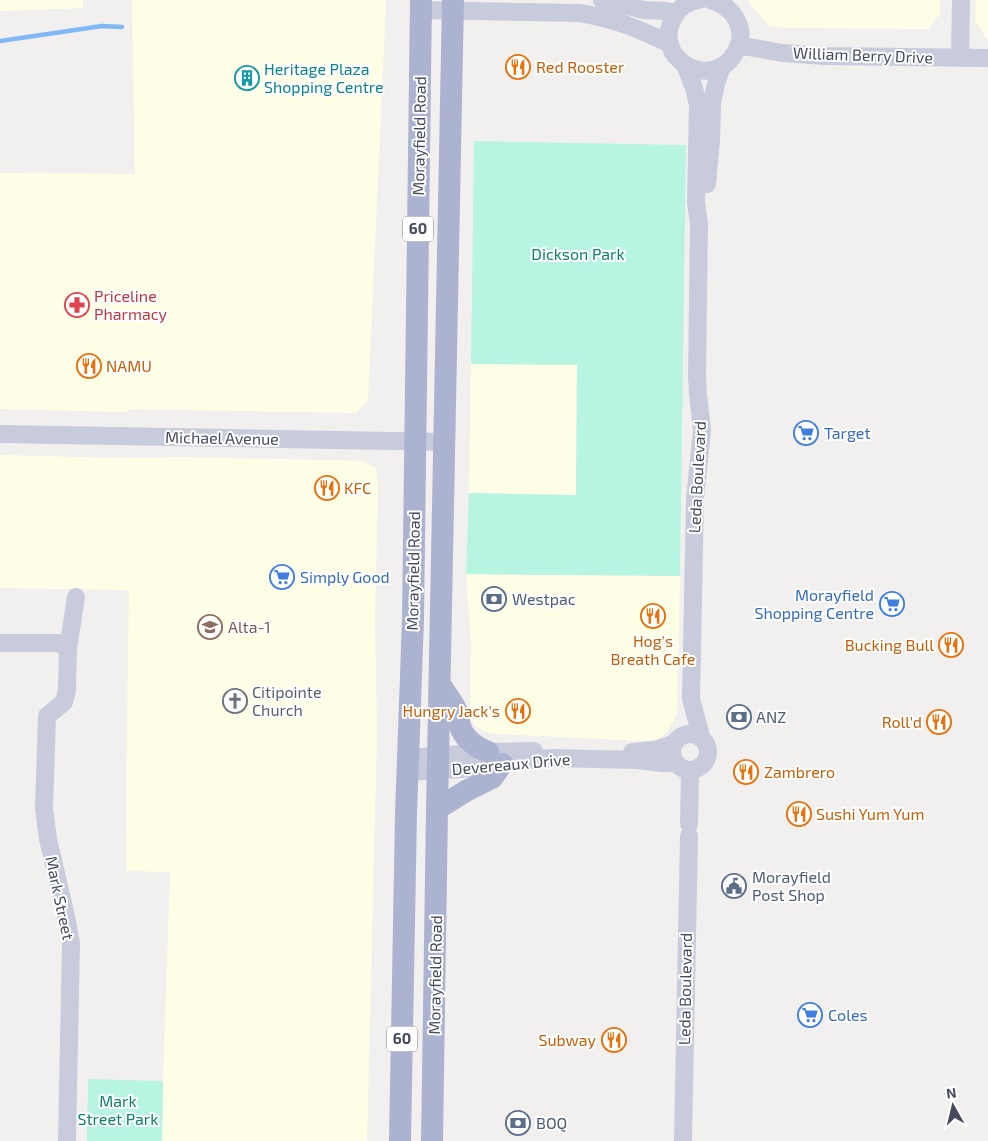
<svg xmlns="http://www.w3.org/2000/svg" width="988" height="1141" font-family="'Exo 2',sans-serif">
<rect width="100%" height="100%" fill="#f2f0ef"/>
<g fill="#fefee7">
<path d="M0 0H83V8L0 11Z"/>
<path d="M132 0H386L368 400 356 413 131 409 125 412 0 409V173L135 174Z"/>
<path d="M747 0H940V13L929 29 788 28 769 26Z"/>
<path d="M976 0H988V40L975 21Z"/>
<path d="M471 364 577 365 576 496 469 493Z"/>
<path d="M0 455 119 458 181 457 363 461 376 469 378 483 375 619 377 734 367 1141H162L163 1081 170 872 126 871 127 730 129 590 0 588Z"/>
<path d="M466 574 680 576 677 712 674 720 669 729 664 735 658 739 645 741 495 734 486 732 480 729 475 725 471 719 470 712 471 643Z"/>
</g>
<g fill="#b8f4e2">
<path d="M474 141 686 145 680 576 466 574 469 493 576 495 577 365 471 364Z"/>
<path d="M88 1079 163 1081 162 1141H87Z"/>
</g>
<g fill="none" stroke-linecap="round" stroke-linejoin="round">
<path stroke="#81b9f6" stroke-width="4.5" d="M0 41 102 26 122 27"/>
<g stroke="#c7cbdb" stroke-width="18">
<path d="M602 0 644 10 666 11 676 13"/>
<path d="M699 0C688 1 679 8 674 17 650 58 711 93 735 53 749 30 734 6 710 0"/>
<path d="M420 10 579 13C613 18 639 29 670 44"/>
<path d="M738 47H749L782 53 825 56 988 58"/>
<path d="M960 58 961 0"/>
<path d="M685 65 694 88 698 105 696 202 699 224 697 376 698 394 702 430 695 499 691 699 701 736"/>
<path d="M707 184 711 141 712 102 716 84 722 66"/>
<path d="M0 434 445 442"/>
<path d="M0 643H59L68 649 67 690 64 702 47 716 44 808 48 839 67 921 71 943 67 1141"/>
<path d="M68 649 76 597"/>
<circle cx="690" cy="752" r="18"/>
<path d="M632 752 655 750 673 744"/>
<path d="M408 758 488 752 534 751"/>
<path d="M407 772 461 769 539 759 554 758 637 760 662 763H675"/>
<path d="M689 824 690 770"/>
<path d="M683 1141 689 836"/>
</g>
<g stroke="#acb3d1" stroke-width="22">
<path d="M440 684C445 693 455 705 458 714 459 718 459 722 460 726 464 739 476 747 488 752"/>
<path d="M437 809 466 791 492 778 502 764"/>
<path d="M400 1141 406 814 413 619 421 0"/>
<path d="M432 1141 437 809 453 0"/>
</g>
</g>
<defs>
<symbol id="restaurant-ring" viewBox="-11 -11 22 22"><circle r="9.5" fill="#fff" stroke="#e8710a" stroke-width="1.5"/><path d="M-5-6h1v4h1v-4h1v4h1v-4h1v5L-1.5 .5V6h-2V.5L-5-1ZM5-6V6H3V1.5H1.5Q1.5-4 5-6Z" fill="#e8710a"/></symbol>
<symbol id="building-ring" viewBox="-11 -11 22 22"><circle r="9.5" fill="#fff" stroke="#0f9aa8" stroke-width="1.5"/><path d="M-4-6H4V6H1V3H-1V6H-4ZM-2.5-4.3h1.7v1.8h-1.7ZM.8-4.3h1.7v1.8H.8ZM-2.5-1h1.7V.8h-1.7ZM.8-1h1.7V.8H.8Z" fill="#0f9aa8"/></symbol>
<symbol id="pharmacy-ring" viewBox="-11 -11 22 22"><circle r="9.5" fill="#fff" stroke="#e0444e" stroke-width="1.5"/><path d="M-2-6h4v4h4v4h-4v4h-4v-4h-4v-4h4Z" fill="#e0444e"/></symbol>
<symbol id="supermarket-ring" viewBox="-11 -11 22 22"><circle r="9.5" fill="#fff" stroke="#3f7fe0" stroke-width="1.5"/><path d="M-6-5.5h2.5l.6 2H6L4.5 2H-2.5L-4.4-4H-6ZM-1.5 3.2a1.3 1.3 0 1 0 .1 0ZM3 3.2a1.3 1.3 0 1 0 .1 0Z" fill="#3f7fe0"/></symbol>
<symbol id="bank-ring" viewBox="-11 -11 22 22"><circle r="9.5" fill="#fff" stroke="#5c6f8a" stroke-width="1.5"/><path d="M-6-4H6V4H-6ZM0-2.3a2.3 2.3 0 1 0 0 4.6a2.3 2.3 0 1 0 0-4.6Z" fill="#5c6f8a"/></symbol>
<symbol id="school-ring" viewBox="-11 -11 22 22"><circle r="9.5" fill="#fff" stroke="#8d6e63" stroke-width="1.5"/><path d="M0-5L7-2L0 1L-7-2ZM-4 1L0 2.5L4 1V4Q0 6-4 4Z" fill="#8d6e63"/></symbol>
<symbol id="church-ring" viewBox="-11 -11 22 22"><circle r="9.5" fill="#fff" stroke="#6b7280" stroke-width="1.5"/><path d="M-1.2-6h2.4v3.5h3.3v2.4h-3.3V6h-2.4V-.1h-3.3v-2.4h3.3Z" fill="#6b7280"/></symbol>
<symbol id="civic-ring" viewBox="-11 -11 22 22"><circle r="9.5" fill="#fff" stroke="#5c6f8a" stroke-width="1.5"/><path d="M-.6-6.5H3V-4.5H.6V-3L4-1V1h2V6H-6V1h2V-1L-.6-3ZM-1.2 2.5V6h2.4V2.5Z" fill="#5c6f8a"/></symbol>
</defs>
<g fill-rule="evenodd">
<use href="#restaurant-ring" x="504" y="53" width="28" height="28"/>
<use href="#building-ring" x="233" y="64" width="28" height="28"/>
<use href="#pharmacy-ring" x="63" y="291" width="28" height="28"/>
<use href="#restaurant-ring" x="75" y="352" width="28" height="28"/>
<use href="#supermarket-ring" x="792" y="419" width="28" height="28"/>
<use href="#restaurant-ring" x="313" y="474" width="28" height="28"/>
<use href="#supermarket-ring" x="268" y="563" width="28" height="28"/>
<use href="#bank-ring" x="480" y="585" width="28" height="28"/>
<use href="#supermarket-ring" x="878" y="590" width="28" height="28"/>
<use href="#restaurant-ring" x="639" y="602" width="28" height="28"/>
<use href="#school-ring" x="196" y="613" width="28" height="28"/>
<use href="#restaurant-ring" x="937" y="631" width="28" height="28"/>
<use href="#church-ring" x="221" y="687" width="28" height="28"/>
<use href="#restaurant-ring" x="504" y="697" width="28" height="28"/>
<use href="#bank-ring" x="725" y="703" width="28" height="28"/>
<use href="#restaurant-ring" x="925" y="708" width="28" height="28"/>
<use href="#restaurant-ring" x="732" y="758" width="28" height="28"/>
<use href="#restaurant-ring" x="785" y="800" width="28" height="28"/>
<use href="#civic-ring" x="720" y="872" width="28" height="28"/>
<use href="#supermarket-ring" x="796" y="1001" width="28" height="28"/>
<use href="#restaurant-ring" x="600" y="1026" width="28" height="28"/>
<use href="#bank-ring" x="504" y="1109" width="28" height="28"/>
</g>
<g text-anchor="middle" stroke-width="4" stroke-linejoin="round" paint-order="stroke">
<g fill="#fff" stroke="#7d808f" stroke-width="1">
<rect x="403" y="216.5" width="30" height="25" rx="4"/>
<rect x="387" y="1026.5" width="30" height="25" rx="4"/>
</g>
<g font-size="15" font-weight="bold" fill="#454a5f">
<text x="418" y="234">60</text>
<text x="402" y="1044">60</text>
</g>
<g font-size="16" fill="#454a5f" stroke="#fff">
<text transform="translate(863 55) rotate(2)" y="6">William Berry Drive</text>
<text transform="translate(419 136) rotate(-89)" y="6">Morayfield Road</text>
<text transform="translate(222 438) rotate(1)" y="6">Michael Avenue</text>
<text transform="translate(697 477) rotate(-87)" y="6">Leda Boulevard</text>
<text transform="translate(413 571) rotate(-89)" y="6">Morayfield Road</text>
<text transform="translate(511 764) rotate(-5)" y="6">Devereaux Drive</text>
<text transform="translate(60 898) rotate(78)" y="6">Mark Street</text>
<text transform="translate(435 975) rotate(-89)" y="6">Morayfield Road</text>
<text transform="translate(685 989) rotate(-89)" y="6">Leda Boulevard</text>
</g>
<g font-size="16" fill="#c56008" stroke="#fff" text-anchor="start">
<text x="536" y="73">Red Rooster</text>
<text x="106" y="372">NAMU</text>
<text x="344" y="494">KFC</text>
<text x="653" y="647" text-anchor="middle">Hog's<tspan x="653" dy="18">Breath Cafe</tspan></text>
<text x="934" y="651" text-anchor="end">Bucking Bull</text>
<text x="500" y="717" text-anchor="end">Hungry Jack's</text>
<text x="922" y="728" text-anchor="end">Roll'd</text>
<text x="764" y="778">Zambrero</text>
<text x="816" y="820">Sushi Yum Yum</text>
<text x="596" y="1046" text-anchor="end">Subway</text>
</g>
<g font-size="16" fill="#0d838f" stroke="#fff" text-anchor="start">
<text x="264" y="75">Heritage Plaza<tspan x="264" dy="18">Shopping Centre</tspan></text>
</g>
<g font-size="16" fill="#0c836c" stroke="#fff">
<text x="578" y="260">Dickson Park</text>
<text x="118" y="1107">Mark<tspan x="118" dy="18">Street Park</tspan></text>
</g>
<g font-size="16" fill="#be3a42" stroke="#fff" text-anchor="start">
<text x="94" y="302">Priceline<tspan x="94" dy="18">Pharmacy</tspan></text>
</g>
<g font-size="16" fill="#366cbe" stroke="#fff" text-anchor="start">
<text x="824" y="439">Target</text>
<text x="300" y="583">Simply Good</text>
<text x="874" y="601" text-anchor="end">Morayfield<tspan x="874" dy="18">Shopping Centre</tspan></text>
<text x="828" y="1021">Coles</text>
</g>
<g font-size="16" fill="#4e5e75" stroke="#fff" text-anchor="start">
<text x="512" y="605">Westpac</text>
<text x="756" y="723">ANZ</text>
<text x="752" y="883">Morayfield<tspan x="752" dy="18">Post Shop</tspan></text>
<text x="536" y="1129">BOQ</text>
</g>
<g font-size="16" fill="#785e54" stroke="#fff" text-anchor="start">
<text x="228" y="633">Alta-1</text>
</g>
<g font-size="16" fill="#5b616d" stroke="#fff" text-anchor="start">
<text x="252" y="698">Citipointe<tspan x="252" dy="18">Church</tspan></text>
</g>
</g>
<g transform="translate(953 1106) rotate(352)" stroke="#ffffff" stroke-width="4" paint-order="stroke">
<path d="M0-4L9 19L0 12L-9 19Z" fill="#454a5f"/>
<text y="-8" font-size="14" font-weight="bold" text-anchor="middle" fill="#454a5f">N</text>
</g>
</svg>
